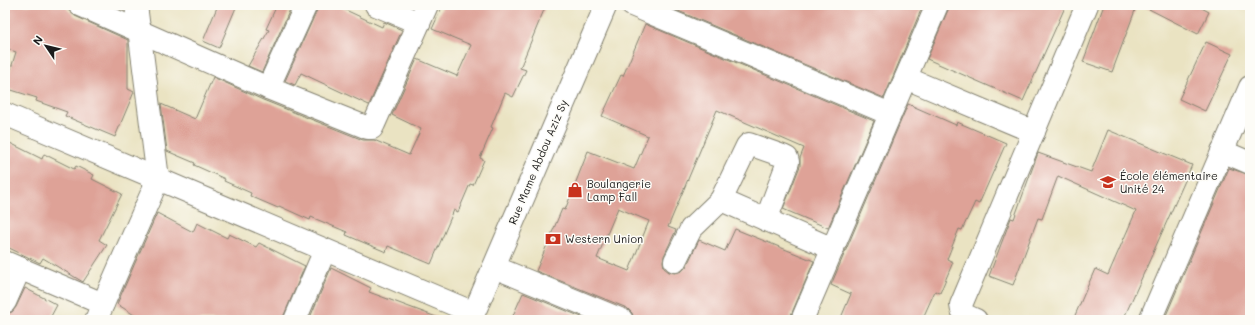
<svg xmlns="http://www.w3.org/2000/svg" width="1255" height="325" font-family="Mali,sans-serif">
<rect width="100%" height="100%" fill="#fdfcf7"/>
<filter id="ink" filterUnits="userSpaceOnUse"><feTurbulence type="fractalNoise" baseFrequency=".025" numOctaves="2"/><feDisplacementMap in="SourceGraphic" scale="8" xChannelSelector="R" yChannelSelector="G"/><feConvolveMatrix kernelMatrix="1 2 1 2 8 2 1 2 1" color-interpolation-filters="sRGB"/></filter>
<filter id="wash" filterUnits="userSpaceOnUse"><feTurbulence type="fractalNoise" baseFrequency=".012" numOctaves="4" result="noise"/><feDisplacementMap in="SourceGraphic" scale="16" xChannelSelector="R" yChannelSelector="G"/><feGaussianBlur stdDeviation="0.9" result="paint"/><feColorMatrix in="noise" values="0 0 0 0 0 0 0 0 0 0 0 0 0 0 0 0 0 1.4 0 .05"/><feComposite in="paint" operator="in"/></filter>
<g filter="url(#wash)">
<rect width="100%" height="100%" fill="#eae3c2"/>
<g id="blocks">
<g fill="#dea297" fill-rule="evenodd">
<path d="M5 5H68L67 9 75 16 128 40V89L134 92 115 137 65 116 67 112 36 101 37 98 5 88 16 52 5 48Z"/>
<path d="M218 5H237L219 48 203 41Z"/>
<path d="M277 5H292L262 72 248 66 269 30 266 29Z"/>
<path d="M318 5H335L382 27 384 22 402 30 369 105 301 73 295 85 285 81 317 10Z"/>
<path d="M443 5H546L520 68 526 70 513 97 505 93 491 127 493 128 480 158 484 160 473 185 470 184 458 212 454 210 431 264 388 246 386 252 346 235 347 232 311 217 310 220 279 206 278 208 250 196 251 193 224 181 225 179 194 165 195 163 167 151 161 104 195 119 213 77 263 100 363 140H374L409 155 421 129 392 115 417 59 457 76 471 45 432 29Z"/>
<path d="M664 5H923L884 98Z"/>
<path d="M949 5H1066L1023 101 927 59 948 10Z"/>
<path d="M1104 5H1137L1112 72 1083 62Z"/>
<path d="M1141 5H1196L1209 12 1198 34Z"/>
<path d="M645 24 874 121 828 228 783 209 800 166V158L804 148 717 110 668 227 676 230 664 256 663 261 664 268 669 272 675 273 682 271 686 267 699 240 725 251 735 229 814 261 791 315 790 320H634L632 313 627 308 536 271 562 209 565 210 588 151 634 169 648 136 602 116 621 75 623 76ZM618 208 649 221 629 271 597 258Z"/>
<path d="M1206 42 1232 54 1205 111 1179 99Z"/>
<path d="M908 104 956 125 957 122 1006 143 979 204 975 202 962 230 959 229 947 259 953 262 940 293 935 291 922 320H840L851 294 831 285Z"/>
<path d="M1108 130 1192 165 1123 320H1073L1095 269 1108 275 1136 211 1058 176 1042 219 1038 218 1013 285 989 276 1011 218 1014 219 1038 153 1091 172Z"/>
<path d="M10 143 42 159 44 154 74 169 76 166 94 175 92 179 122 194 99 240 107 245 83 282 43 258 40 263 5 246V154Z"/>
<path d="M1229 168 1250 175V320H1164Z"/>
<path d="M157 213 193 232 197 223 227 238 229 234 256 247 259 243 305 266 284 315 283 320H142L117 304Z"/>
<path d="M331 268 371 288 369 292 439 318V320H309Z"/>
<path d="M25 288 57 305 49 320H5V314L12 312 16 307Z"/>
<path d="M523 293 589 320H511Z"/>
</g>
</g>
</g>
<g filter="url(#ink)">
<use href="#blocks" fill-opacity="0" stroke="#83806f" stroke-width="1"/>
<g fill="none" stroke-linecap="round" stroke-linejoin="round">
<defs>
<g id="minor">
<path d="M80 5 268 88 368 128H372L374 124 427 5"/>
<path d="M376 5 419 23"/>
<path d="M632 5 890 114"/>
<path d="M906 78 1034 132"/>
<path d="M268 88 306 5"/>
<path d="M5 114 474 313"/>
<path d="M1222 151 1250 163"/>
<path d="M721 200 833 249"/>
<path d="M675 261 691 229 721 200 747 146 749 144 783 156 787 158 788 162 766 220"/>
<path d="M5 262 103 304"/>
<path d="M494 267 622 320"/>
<path d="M5 302 20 268"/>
<path d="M96 320 158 179 136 5"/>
<path d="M295 320 325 250"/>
<path d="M471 320 606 5"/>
<path d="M802 320 937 5"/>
<path d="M976 320C967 316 962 315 961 305L1087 5"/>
<path d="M1150 320 1250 87"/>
</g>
</defs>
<use href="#minor" stroke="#83806f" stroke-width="24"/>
<use href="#minor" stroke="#fff" stroke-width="22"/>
</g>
</g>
<defs>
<symbol id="school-bare" viewBox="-9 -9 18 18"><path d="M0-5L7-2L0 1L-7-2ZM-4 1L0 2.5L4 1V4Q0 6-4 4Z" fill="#c8321e" stroke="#fdfcf7" stroke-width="2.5" paint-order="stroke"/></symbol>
<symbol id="shop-bare" viewBox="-9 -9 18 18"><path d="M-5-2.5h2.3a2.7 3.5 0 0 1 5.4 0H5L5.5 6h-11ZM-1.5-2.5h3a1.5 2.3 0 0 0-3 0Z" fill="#c8321e" stroke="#fdfcf7" stroke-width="2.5" paint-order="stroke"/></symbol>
<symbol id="bank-bare" viewBox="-9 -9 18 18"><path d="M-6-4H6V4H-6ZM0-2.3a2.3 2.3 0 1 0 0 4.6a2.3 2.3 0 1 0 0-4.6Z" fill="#c8321e" stroke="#fdfcf7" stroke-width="2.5" paint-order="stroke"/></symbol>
</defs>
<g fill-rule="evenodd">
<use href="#school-bare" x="1097" y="171" width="22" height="22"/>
<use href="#shop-bare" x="564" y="179" width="22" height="22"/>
<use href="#bank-bare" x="542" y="228" width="22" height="22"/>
</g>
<g text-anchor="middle" stroke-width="3" stroke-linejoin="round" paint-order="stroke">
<g font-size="11" fill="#1c1c1c" stroke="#fdfcf7">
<text transform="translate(538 162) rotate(-67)" y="4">Rue Mame Abdou Aziz Sy</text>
</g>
<g font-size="11" fill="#1c1c1c" stroke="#fdfcf7" text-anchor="start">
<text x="1120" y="180">École élémentaire<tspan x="1120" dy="13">Unité 24</tspan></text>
<text x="587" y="188">Boulangerie<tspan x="587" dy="13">Lamp Fall</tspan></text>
<text x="565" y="243">Western Union</text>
</g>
</g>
<rect width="1255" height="325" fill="none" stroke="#fdfcf7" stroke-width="20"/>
<g transform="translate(46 46) rotate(305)" stroke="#fdfcf7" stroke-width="3" paint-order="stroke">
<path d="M0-3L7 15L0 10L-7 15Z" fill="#1c1c1c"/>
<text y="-6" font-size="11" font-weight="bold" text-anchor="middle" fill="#1c1c1c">N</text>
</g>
</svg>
